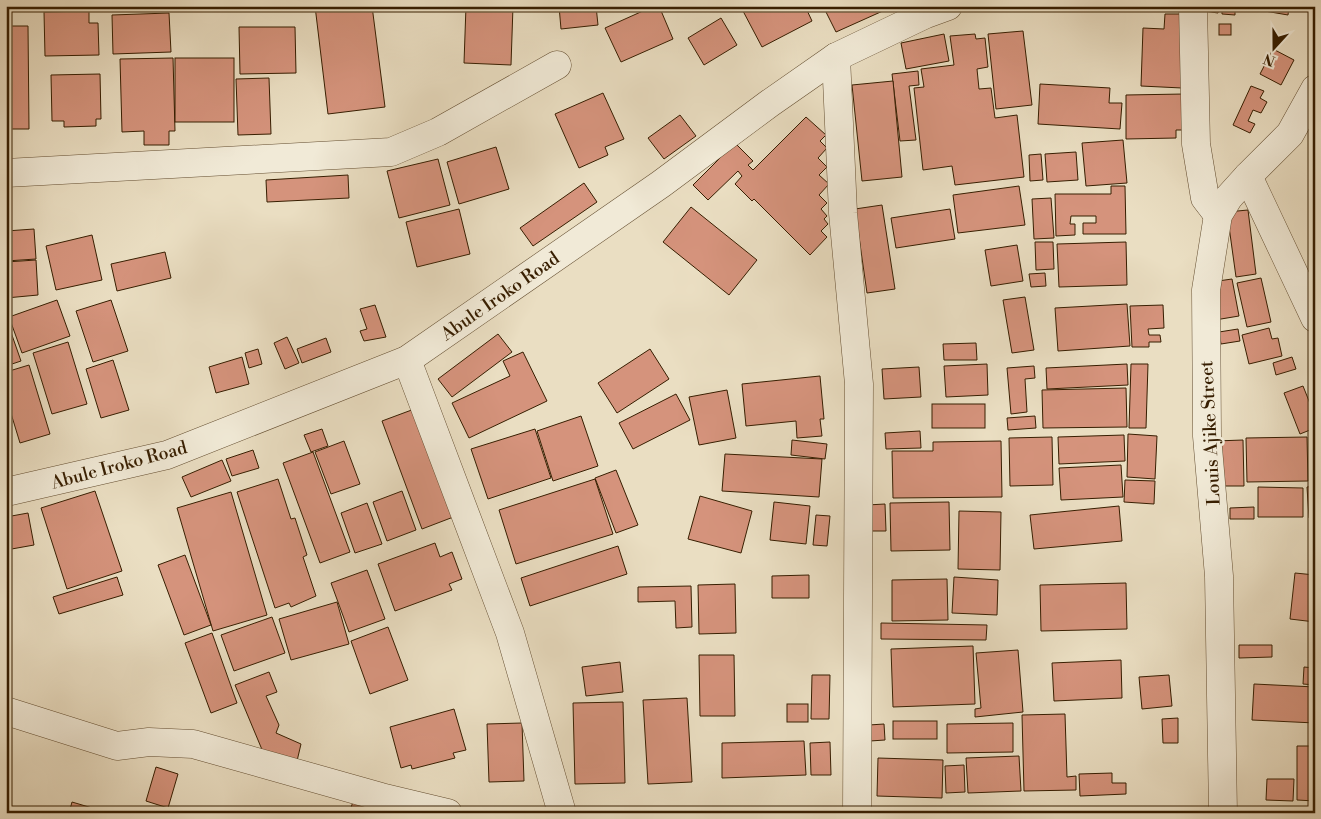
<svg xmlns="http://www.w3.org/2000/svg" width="1321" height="819" font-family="'Libre Bodoni',serif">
<rect width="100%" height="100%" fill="#eadec2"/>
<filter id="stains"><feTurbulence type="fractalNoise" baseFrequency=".004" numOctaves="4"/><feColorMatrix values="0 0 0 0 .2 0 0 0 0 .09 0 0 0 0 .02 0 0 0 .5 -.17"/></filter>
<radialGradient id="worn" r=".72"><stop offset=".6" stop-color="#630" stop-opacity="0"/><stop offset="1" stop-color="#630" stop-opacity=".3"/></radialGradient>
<g fill="#d5937c" stroke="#371e01">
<rect x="6" y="6" width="23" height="4"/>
<path d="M36 6H94V7L36 9Z"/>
<rect x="107" y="6" width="61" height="2"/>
<path d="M315 6H372L385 107 328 114Z"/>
<path d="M466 6H513L511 65 464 63Z"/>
<path d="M559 6H596L598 25 561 29Z"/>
<path d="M654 6H659L673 39 621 62 605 28Z"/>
<path d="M751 6H805L812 21 762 47 743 11Z"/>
<path d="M839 6H883L885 10 836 32 826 12Z"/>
<path d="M1205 6H1219L1218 13 1204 11Z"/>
<path d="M1222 6H1235V15L1222 14Z"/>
<path d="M1253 6H1289L1288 15 1253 9Z"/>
<path d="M89 11V23H98L99 55 45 56 44 12Z"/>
<path d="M169 13 171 52 113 54 112 15Z"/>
<path d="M1165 14H1184L1182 88 1141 86 1143 28 1164 29Z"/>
<path d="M721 18 737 45 704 65 688 38Z"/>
<rect x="1219" y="24" width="12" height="11"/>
<path d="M6 26H28L29 129H6Z"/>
<path d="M239 27H295L296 73 240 74Z"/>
<path d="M1023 31 1032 105 996 109 988 34Z"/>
<path d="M944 34 949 61 906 69 901 43Z"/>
<path d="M975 34 976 39 985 38 988 67 977 69 979 89 991 88 995 118 1017 115 1024 177 955 185 952 166 923 170 914 88 924 87 921 69 954 65 950 36Z"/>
<path d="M1273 49 1294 60 1281 85 1260 74Z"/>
<path d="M173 58 175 131H169V145H144V131L122 132 120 59Z"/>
<rect x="175" y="58" width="59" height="64"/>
<path d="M918 71 919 85 909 86 916 140 900 141 892 74Z"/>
<path d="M100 74 101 119H96V126L64 127V121H52L51 75Z"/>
<path d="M269 78 271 134 238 135 236 79Z"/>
<path d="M893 81 902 177 862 181 852 85Z"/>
<path d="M1040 84 1110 88 1109 103H1122L1120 129 1038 124Z"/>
<path d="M1251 86 1264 91 1260 98 1267 102 1261 113 1253 110 1248 121 1255 124 1250 133 1233 125Z"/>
<path d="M603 93 624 139 605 147 608 155 579 168 555 114Z"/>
<path d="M1184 94V130H1176V138L1126 139V95Z"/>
<path d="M680 115 696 136 664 159 648 138Z"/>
<path d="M806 117 826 135 820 141 827 148 818 158 827 167 819 175 829 184 819 195 827 203 821 209 827 216 824 219 828 224 821 231 827 237 810 255 754 199 752 201 735 184 742 176 738 171 708 200 693 185 735 143 753 161 748 165 753 170Z"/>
<path d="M1123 140 1127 183 1086 186 1082 143Z"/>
<path d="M496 147 509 189 459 204 447 162Z"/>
<path d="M1076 152 1078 180 1047 182 1045 154Z"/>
<path d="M1041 154 1043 180 1030 181 1029 155Z"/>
<path d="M438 159 450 205 399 218 387 171Z"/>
<path d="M348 175 349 198 267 202 266 180Z"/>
<path d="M584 183 597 202 533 246 520 228Z"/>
<path d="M1019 186 1025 225 958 233 953 195Z"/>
<path d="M1111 186H1125L1126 234H1083V223H1096V216H1071L1070 224H1075V235L1056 236 1055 194H1111Z"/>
<path d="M1051 198 1054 238 1034 239 1032 199Z"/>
<path d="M882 205 895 289 867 293 855 209Z"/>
<path d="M691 207 757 260 729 295 663 242Z"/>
<path d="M459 209 470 254 417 267 406 222Z"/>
<path d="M950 209 955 239 896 248 891 218Z"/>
<path d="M1248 210 1256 274 1236 277 1227 212Z"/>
<path d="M34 229 36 259 6 261V231Z"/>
<path d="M92 235 102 280 56 290 46 246Z"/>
<path d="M1035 242H1053L1054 269 1036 270Z"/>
<path d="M1126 242 1127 285 1059 287 1057 244Z"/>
<path d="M1017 245 1023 281 991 286 985 250Z"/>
<path d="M165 252 171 278 117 291 111 264Z"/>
<path d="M36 260 38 295 6 298V262Z"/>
<path d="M1045 273 1046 286 1031 287 1029 274Z"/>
<path d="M1261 278 1271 322 1247 327 1237 283Z"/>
<path d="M1232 279 1239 316 1215 320 1210 292 1220 290 1218 281Z"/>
<path d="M1025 297 1034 350 1012 353 1003 300Z"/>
<path d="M57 300 70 336 22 353 9 317Z"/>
<path d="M111 300 128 351 93 362 76 311Z"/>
<path d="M1127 304 1130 346 1058 351 1055 308Z"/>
<path d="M375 305 386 337 364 341 360 331 367 329 360 309Z"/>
<path d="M1163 305 1164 328 1148 329 1149 335H1160L1161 342H1149V347H1132L1130 306Z"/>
<path d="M6 318 21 361 6 366Z"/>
<path d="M1269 328 1272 339 1278 338 1282 356 1249 364 1242 335Z"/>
<path d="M1238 329 1240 341 1221 344 1219 332Z"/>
<path d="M498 334 512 352 452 397 438 379Z"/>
<path d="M287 337 299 363 285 369 274 343Z"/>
<path d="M326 338 331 352 302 363 297 349Z"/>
<path d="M68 342 87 404 52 414 33 353Z"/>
<path d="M976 343 977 360H944L943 344Z"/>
<path d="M258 349 262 364 249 368 245 353Z"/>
<path d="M650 349 669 379 617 413 598 383Z"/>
<path d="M523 352 547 401 469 438 452 403 510 376 503 361Z"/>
<path d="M242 357 249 384 216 393 209 367Z"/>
<path d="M1292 357 1296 369 1276 375 1273 363Z"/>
<path d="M113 360 129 410 101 418 86 369Z"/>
<path d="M987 364 988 395 946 397 944 366Z"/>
<path d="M1127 364 1128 385 1047 389 1046 368Z"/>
<path d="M1131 364H1148L1146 428H1129Z"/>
<path d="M29 365 50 434 20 443 6 397V372Z"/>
<path d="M1034 366 1035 378 1025 379 1027 412 1011 414 1007 368Z"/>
<path d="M919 367 921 397 884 399 882 369Z"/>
<path d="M820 376 824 419H820L822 436 797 438 796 421 746 426 742 384Z"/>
<path d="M1303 386 1315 416V428L1300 434 1284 393Z"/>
<path d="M1126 388 1127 427 1043 428 1042 390Z"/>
<path d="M727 390 736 438 699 445 689 397Z"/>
<path d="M676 394 690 420 633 449 619 423Z"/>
<rect x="932" y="404" width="53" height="24"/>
<path d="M417 408 456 516 422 529 382 421Z"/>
<path d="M581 416 598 466 553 481 537 431Z"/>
<path d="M1035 416 1036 428 1008 430 1007 418Z"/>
<path d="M322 429 328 446 311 452 304 435Z"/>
<path d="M535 429 551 478 488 499 471 449Z"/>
<path d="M920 431 921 448 886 449 885 433Z"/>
<path d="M1128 434 1157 436 1155 479 1127 477Z"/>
<path d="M1124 435 1125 461 1059 464 1058 437Z"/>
<path d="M1052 437 1053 485 1010 486 1009 438Z"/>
<path d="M1307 437 1308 481 1247 482 1246 438Z"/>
<path d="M792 440 827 444 825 459 791 455Z"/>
<path d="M1243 440 1244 486H1216L1215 441Z"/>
<path d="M344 441 360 484 331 494 315 452Z"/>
<path d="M1001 441 1002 497 893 498 892 451H933V442Z"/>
<path d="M253 450 259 468 232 476 226 459Z"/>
<path d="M313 452 350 552 320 563 283 463Z"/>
<path d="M725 454 822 459 819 497 722 491Z"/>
<path d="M222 460 231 481 191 497 182 477Z"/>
<path d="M1121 465 1123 497 1061 500 1059 468Z"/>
<path d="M616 470 638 525 616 533 595 478Z"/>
<path d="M278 479 291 519 295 518 307 555 303 557 316 596 291 607 289 603 275 608 237 492Z"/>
<path d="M595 479 613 534 516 564 499 510Z"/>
<path d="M1125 480 1155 481 1154 504 1124 502Z"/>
<path d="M1315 486V517L1309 518 1307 487Z"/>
<path d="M1258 487 1303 488V517H1258Z"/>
<path d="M95 491 122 571 67 589 41 508Z"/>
<path d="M402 491 416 530 387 541 373 502Z"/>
<path d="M231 492 267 615 213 631 177 508Z"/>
<path d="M700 496 752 511 741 553 688 539Z"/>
<path d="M774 502 810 506 806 544 770 540Z"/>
<path d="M949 502 950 550 891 551 890 503Z"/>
<path d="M367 503 382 544 355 553 341 513Z"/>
<path d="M885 504 886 531H869L867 505Z"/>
<path d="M1119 506 1122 541 1034 549 1030 515Z"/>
<path d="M1254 507V519H1230V508Z"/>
<path d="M959 511 1001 512 1000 570 958 569Z"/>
<path d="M28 513 34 545 6 550V517Z"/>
<path d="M816 515 830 516 827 546 813 545Z"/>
<path d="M435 543 440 557 452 552 462 579 449 584 452 590 395 611 378 564Z"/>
<path d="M618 546 627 574 530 606 521 578Z"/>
<path d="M185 555 211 625 184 635 158 565Z"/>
<path d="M367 570 385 619 349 632 331 583Z"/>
<path d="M1295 573 1315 575V622L1290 619Z"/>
<path d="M809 575V598H772V576Z"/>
<path d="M117 577 123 595 59 614 53 597Z"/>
<path d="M954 577 998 580 997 615 952 613Z"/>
<path d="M947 579 948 620 892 621V580Z"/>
<path d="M1126 583 1127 629 1041 631 1040 585Z"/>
<path d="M735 584 736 633 699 634 698 585Z"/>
<path d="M691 586 692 627 676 628 675 601 638 602V587Z"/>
<path d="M337 602 349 644 291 660 279 619Z"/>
<path d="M272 617 285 653 234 671 221 635Z"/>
<path d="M881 623 987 625 986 640 881 639Z"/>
<path d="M388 627 408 680 370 694 351 641Z"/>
<path d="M212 633 237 703 211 713 185 643Z"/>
<path d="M1239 645H1272V657L1239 658Z"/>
<path d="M973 646 975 704 893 707 891 649Z"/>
<path d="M1018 650 1023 712 975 717V709L981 708 976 653Z"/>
<path d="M699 655H734L735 716H700Z"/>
<path d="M1121 660 1122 698 1054 701 1052 663Z"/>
<path d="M620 662 623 692 586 696 582 667Z"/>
<path d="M1304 667 1315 668V685L1303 684Z"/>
<path d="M269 672 277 692 266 696 279 725 276 733 301 744 297 761 263 752 235 685Z"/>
<path d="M812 675H830L829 719H811Z"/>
<path d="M1169 675 1172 706 1142 709 1139 677Z"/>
<path d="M1254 684 1315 687V723L1252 720Z"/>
<path d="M687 698 692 782 648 784 643 700Z"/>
<path d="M623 702 625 783 575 784 573 703Z"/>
<rect x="787" y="704" width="21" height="18"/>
<path d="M454 709 466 750 453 753 455 758 412 769 411 765 401 768 390 727Z"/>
<path d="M1065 714 1067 777 1076 776V790L1024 791 1022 715Z"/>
<path d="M1178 718V743H1163L1162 719Z"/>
<rect x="893" y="721" width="44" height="18"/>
<path d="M522 723 524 781 489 782 487 724Z"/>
<path d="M1013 723V752L947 753V724Z"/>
<path d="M884 724 885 740 870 741 869 725Z"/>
<path d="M804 741 806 775 722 778V743Z"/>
<path d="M830 742 831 775H811L810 743Z"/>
<path d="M1297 746H1315V801L1297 800Z"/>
<path d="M1019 756 1021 791 968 793 966 758Z"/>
<path d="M878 758 943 760 942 798 877 796Z"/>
<path d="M964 765 965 792 946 793 945 766Z"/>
<path d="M156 767 178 774 168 808 146 801Z"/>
<path d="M1112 773V783H1126V794L1080 796 1079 774Z"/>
<path d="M1267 779H1294L1293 801 1266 800Z"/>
<path d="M354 799 384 809 382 813H349Z"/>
<path d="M72 802 109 813H69Z"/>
</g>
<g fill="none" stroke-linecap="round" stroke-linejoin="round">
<defs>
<g id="minor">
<path d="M1193 6 1196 144 1205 198 1218 215"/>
<path d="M836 57 843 213 859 384 857 813"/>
<path d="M6 173 391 152 438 132 557 65"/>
<path d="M1248 176 1315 318"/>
<path d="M407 360 510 633 562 813"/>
<path d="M6 492 167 455 407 360 661 184 770 103 836 57 926 14 948 6"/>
<path d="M6 711 117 746 149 742 193 744 381 797 448 813"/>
<path d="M1223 813 1219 576 1207 436 1206 290 1218 215 1229 197 1248 176 1290 134 1315 89"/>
</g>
</defs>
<use href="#minor" stroke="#644e31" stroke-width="29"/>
<use href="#minor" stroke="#f1ead7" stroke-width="28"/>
</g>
<g text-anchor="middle" stroke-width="5" stroke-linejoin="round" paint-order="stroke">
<g font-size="18" fill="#371e01" stroke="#f1ead7">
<text transform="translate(500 296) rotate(-35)" y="6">Abule Iroko Road</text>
<text transform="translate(1210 433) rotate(-93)" y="6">Louis Ajike Street</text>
<text transform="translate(119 465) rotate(-15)" y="6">Abule Iroko Road</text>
</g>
</g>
<rect width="1321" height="819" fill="none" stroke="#eadec2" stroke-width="25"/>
<rect x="8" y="8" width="1306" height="804" fill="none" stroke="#371e01" stroke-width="2.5"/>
<rect x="12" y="12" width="1296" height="794" fill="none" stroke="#371e01"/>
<g transform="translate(1274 48) rotate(201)" stroke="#f1ead7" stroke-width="4" paint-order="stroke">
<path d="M0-4L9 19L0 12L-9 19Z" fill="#371e01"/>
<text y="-8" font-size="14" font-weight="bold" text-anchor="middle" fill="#371e01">N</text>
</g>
<rect width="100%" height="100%" filter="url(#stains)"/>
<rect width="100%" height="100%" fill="url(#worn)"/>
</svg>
